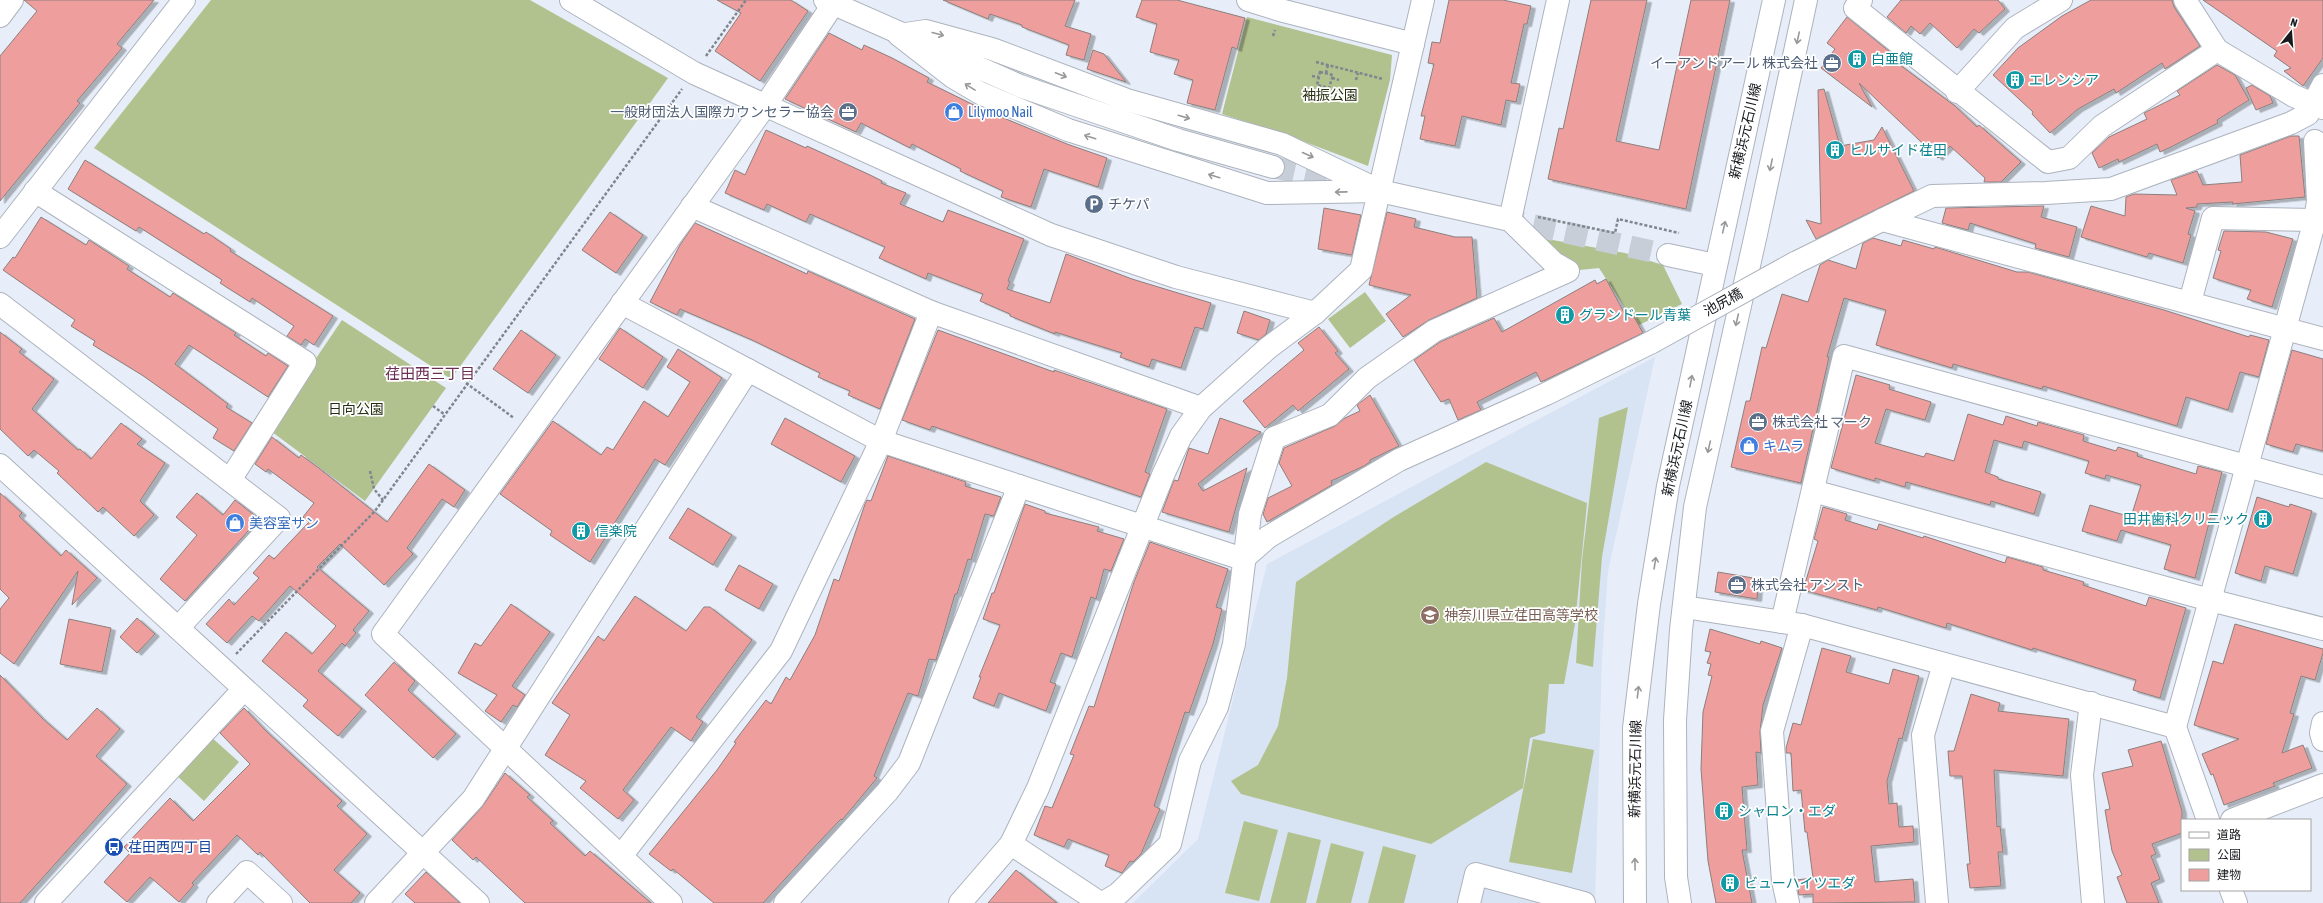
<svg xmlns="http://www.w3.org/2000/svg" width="2323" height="903" font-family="'Asap Condensed','Noto Sans JP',sans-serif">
<defs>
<filter id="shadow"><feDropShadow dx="4.5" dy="2.5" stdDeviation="0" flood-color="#0004"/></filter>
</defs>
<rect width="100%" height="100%" fill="#e7eef9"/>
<path fill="#d8e3f4" d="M1655 357 1608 572 1602 658 1595 903H1133L1198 839 1267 564Z"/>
<g fill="#b2c28e">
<path d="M211 0H530L668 78 451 379 94 148Z"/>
<path d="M1247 17 1392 55 1390 80 1368 166 1292 137 1222 114Z"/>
<path d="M1536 237 1625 253 1663 265 1682 304 1637 326 1599 268 1570 271Z"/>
<path d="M1365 292 1386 321 1350 348 1328 319Z"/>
<path d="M342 320 446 388 365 501 268 429Z"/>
<path d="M1628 407 1602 557 1593 667 1576 663 1582 560 1599 418Z"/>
<path d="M1486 462 1587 503 1575 624 1564 684H1549L1545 733 1530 738 1523 788 1431 844 1241 794 1231 781 1258 765 1278 726 1287 678 1296 582 1392 518Z"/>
<path d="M210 736 239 762 204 801 175 774Z"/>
<path d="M1533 739 1594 750 1572 873 1509 862Z"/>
<path d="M1244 821 1278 830 1259 901 1225 893Z"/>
<path d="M1288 832 1321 840 1306 903H1270Z"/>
<path d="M1331 843 1364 852 1351 903H1316Z"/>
<path d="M1383 846 1416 855 1404 903H1368Z"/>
</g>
<g fill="#ee9f9d" stroke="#8c7f7e" filter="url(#shadow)">
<path d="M24 0H154L117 44 122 48 77 101 80 103 0 201V56L37 11Z"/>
<path d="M717 0H791L808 11 760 81 715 51 741 13Z"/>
<path d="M943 0H1075L1065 26 1091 34 1084 60 1066 55 1069 45 1022 27V25L990 14 988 19Z"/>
<path d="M1142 0H1177L1245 18 1237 49 1232 47 1215 110 1187 103 1193 80 1174 74 1179 60 1150 52 1157 24 1136 17Z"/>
<path d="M1449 0H1503L1531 6 1527 24H1524L1511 83 1520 84 1516 102 1506 100 1501 125 1462 116 1455 146 1420 139 1425 116H1421L1434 64 1428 63 1432 42 1440 43Z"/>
<path d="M1591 0H1647L1616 141 1659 150 1691 0H1730L1686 209 1548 179 1559 128 1563 129Z"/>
<path d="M1901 0H1998L2005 9 1979 33 1974 29 1957 48 1930 23 1920 34 1911 26 1906 33 1887 17Z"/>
<path d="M2091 0H2172L2174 7 2200 46 2165 69 2162 63 2116 93 2114 89 2078 109 2050 133 2032 114 2033 112 1993 75 2018 48 2062 16Z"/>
<path d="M2203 0H2323V58L2303 86 2284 71 2291 68 2274 56 2277 51Z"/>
<path d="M1847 17 1890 52 1888 56 1955 106 1977 127 1979 125 2021 162 2001 182H1984L1985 178 1950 146 1938 158 1859 83 1872 107 1821 68 1835 49 1827 43Z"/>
<path d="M829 33 862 50 864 45 892 58 929 78 927 82 984 110 1067 144 1107 158 1098 187 1044 169 1031 207 1001 197 1003 191 960 171 961 169 912 144 910 148 861 123 856 132 785 99Z"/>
<path d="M1093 50 1104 54 1126 82 1087 69Z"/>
<path d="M2217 65 2235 75 2249 100 2217 120 2218 123 2171 147 2160 152 2157 144 2119 162 2118 159 2099 168 2092 153 2109 137 2147 119 2144 113 2180 95 2177 91Z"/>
<path d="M2252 85 2270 96 2273 103 2256 110 2246 88Z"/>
<path d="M1824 89 1840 146 1874 140 1882 127 1914 191 1816 239 1806 220 1821 224 1818 90Z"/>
<path d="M766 130 806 148 807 146 870 175 882 181 881 183 906 193 900 204 943 222 948 210 1024 239 1008 281 1010 282 1007 289 1050 303 1066 254 1132 279 1211 303 1203 329 1195 327 1181 368 1152 359 1149 367 1120 357 1122 353 1055 332V334L1010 316V314L980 301 983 294 928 273 926 279 879 258 885 247 810 214 806 222 767 204 764 210 725 193 735 170 745 175Z"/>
<path d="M2291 136H2299L2305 197 2232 204 2233 202 2197 204V207L2186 208 2195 211 2188 234 2191 235 2183 263 2149 253 2147 257 2081 237 2091 206 2125 216 2126 197 2134 194 2177 195 2171 180 2197 171 2203 185 2242 182 2240 155Z"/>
<path d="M85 160 204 234 206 232 231 249 230 251 333 316 314 345 305 339 301 345 287 336 294 326 252 298 250 302 220 283 222 280 139 227 136 231 68 189Z"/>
<path d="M2044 206 2041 217 2077 227 2069 257 2035 248 2036 244 1970 223 1968 230 1942 223 1946 208Z"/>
<path d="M1324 208 1361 215 1352 255 1318 249Z"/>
<path d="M610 212 643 235 616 273 582 250Z"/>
<path d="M1387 212 1416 219 1414 227 1455 237H1472L1477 298 1429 320 1403 337 1386 314 1411 295 1369 285Z"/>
<path d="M41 217 86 245 89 240 129 266 127 269 170 297 173 293 236 333 234 335 266 356 268 353 288 366 268 397 189 345 175 364 228 404 226 407 252 423 234 451 213 438 218 429 142 375 93 345 95 341 71 326 75 320 3 270 13 257 15 258Z"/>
<path d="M695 223 807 274 808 271 915 319 880 409 848 395 850 391 818 377 820 373 752 340 680 309 677 315 650 302 680 245Z"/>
<path d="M2224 231 2266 232 2293 239 2272 307 2247 299 2251 290 2213 278 2221 251 2218 250Z"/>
<path d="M1873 238 1901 246 1903 240 1934 249 1935 247 2017 272H2028L2164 310 2249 337 2250 335 2269 340 2259 377 2240 372 2228 410 2186 397 2177 426 2043 386 2042 389 1953 364 1952 368 1876 345 1886 310 1844 298 1827 357H1829L1801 483 1731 467 1746 401H1750L1762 347 1766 348 1782 294 1808 302 1820 265 1828 260 1856 269 1863 243Z"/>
<path d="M1606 279 1627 318 1633 315 1643 333 1541 382 1536 372 1477 402 1481 410 1458 420 1449 399 1441 402 1414 360 1440 342 1494 318 1502 332 1595 280 1597 284Z"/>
<path d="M1244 311 1270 320 1266 334 1259 340 1237 333Z"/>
<path d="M1319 327 1338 351 1335 353 1349 369 1298 411 1293 405 1265 428 1243 401 1304 350 1298 343Z"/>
<path d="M620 328 663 357 643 388 599 359Z"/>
<path d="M521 330 556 355 528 393 493 369Z"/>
<path d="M938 330 1054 372V370L1167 409 1145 472 1150 474 1141 497 932 426 930 430 902 420Z"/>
<path d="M0 332 22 349 19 352 54 379 32 409 78 450 80 449 91 459 121 423 142 439 137 444 165 463 140 501 154 515 134 536 103 507 98 512 57 473 59 471 34 450 28 456 0 429Z"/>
<path d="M678 349 722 378 665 465 655 459 590 562 550 535 552 531 500 494 553 421 601 455 607 447 613 450 644 401 668 417 690 382 667 367Z"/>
<path d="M2292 350 2323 359V451L2296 444 2293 452 2266 444Z"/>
<path d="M1856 375 1890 385 1889 389 1931 402 1925 420 1886 409 1875 443 1924 457 1926 453 1954 461 1968 414 2003 425 2006 416 2037 426 2038 422 2084 435 2083 441 2116 451 2118 447 2138 453 2137 456 2196 474 2198 466 2222 472 2195 578 2164 569 2171 545 2121 530 2117 541 2082 531 2090 505 2131 517 2141 485 2106 475 2105 479 2085 473 2089 461 2024 441 2022 448 1994 440 1985 472 1998 477V479L2041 492 2034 514 1991 501 1990 505 1906 482 1905 487 1875 478V481L1831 468Z"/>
<path d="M1370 395 1399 446 1370 460V462L1364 466 1331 481 1332 485 1267 522 1263 514 1268 498 1292 486 1279 463 1284 448 1335 426 1345 418 1360 411 1357 405Z"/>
<path d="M785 418 855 456 841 482 771 444Z"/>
<path d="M1220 418 1261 432 1198 484 1203 491 1247 468 1229 532 1162 512 1174 480 1178 481 1189 448 1208 454Z"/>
<path d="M272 437 299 458 301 455 320 469 387 522 429 464 465 490 454 507 442 499 407 548 413 554 384 585 340 544 317 567 369 611 353 630 356 633 345 646 342 643 318 671 362 709 338 736 303 706 308 700 262 661 286 632 312 654 336 626 290 586 259 621 252 616 227 643 206 624 229 599 234 605 259 578 253 573 269 555 274 559 309 522 303 517 314 503 268 469 266 472 255 464Z"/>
<path d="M888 456 966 482 965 486 1001 497 994 516 985 514 971 560 968 559 957 594H955L936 660 929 659 918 696 908 693 874 776 877 778 842 820 841 819 818 843 763 903H714L673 869 671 871 649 854 717 770 736 743 734 742 766 700 771 704 786 677 790 680 815 635 834 579 839 581 865 504 867 500 871 501Z"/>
<path d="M0 493 22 513 19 516 61 556 66 550 97 578 72 605 78 571 14 664 0 653V609L9 598 0 589Z"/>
<path d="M197 493 223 515 235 500 259 519 185 601 160 579 197 535 176 517Z"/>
<path d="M2257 497 2289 507 2290 504 2312 511 2293 574 2265 566 2261 581 2235 573Z"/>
<path d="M1025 504 1045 511V513L1099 527 1097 531 1124 539 1111 571 1104 569 1096 599 1091 597 1072 657 1061 653 1050 682 1056 684 1046 711 999 693 994 706 973 698 981 677H979L1000 625 983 619 992 593H994Z"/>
<path d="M1823 507 1847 514 1845 520 1877 530 1879 524 1923 538 1924 536 2005 563 2007 557 2043 567V570L2084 582 2083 585 2146 606 2149 597 2186 608 2160 698 2133 690 2136 680 2033 648 2032 650 1947 623 1946 628 1878 607 1877 610 1803 590 1818 541 1814 539Z"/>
<path d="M688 508 732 535 713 565 669 538Z"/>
<path d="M1150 542 1228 569 1216 607 1222 609 1213 644 1189 713 1185 712 1154 806 1160 809 1141 854 1133 862 1130 861 1122 873 1105 866 1109 855 1068 839 1064 847 1034 835 1045 806 1052 808 1074 755 1070 754 1089 706 1094 707 1134 582Z"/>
<path d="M739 565 773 584 759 609 725 590Z"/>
<path d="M1718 572 1759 579 1757 599 1715 592Z"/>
<path d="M635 596 686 631 704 607H710L752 640 696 717 703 722 691 741 671 727 623 790 634 800 618 819 580 788 586 781 545 755 570 715 552 703 598 636 604 641Z"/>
<path d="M511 604 550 632 512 686 525 695 517 707 513 705 501 722 485 711 497 695 458 673 475 643 481 646Z"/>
<path d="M137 618 155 634 137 653 120 637Z"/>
<path d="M69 619 111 628 102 672 60 664Z"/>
<path d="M2235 624 2323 649V653L2315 680 2301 676 2290 713 2294 714 2282 753 2303 745 2312 768 2273 783 2275 786 2224 805 2213 774 2211 775 2202 754 2239 739 2194 725 2213 661 2223 664Z"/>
<path d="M1710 629 1760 644 1761 641 1782 648 1763 705 1760 732 1761 753 1756 752 1758 785 1742 787 1747 850H1742L1752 903H1716L1708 861 1701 769 1703 712 1712 676 1708 675 1711 664 1707 663 1711 652 1705 651Z"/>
<path d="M1822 648 1851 656 1846 672 1889 684 1893 669 1919 676 1902 739 1899 738 1887 781 1889 804 1897 803 1899 827 1913 826 1914 842 1871 846 1875 882 1913 879 1915 902 1813 903V894L1799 895 1796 880 1813 878 1807 832H1805L1801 790 1793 791 1791 753H1786V748L1793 723 1801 725Z"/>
<path d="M394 662 415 681 408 690 456 734 433 758 365 695Z"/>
<path d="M0 675 43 719 67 740 97 708 120 729 96 756 127 784 20 903H0Z"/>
<path d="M1971 694 2000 703 1998 711 2069 719 2063 776 1994 770 1997 827 2000 826 2003 852H1998L2001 886 1970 888 1967 864H1970L1962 776H1950L1948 751H1954Z"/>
<path d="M244 708 267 732 342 801 337 806 367 834 334 870 360 893 351 903H310L260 852 258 855 237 835 192 883 194 885 179 902 150 877 127 902 104 882 130 853 124 847 170 798 193 821 250 764 220 733Z"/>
<path d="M2161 741 2182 811V833L2152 844 2156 854 2151 856 2160 879 2151 883 2159 903H2127L2117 877 2122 875 2112 851 2105 810 2110 809 2102 773 2133 766 2128 750Z"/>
<path d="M505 773 530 795 527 797 553 821 550 823 585 856 590 851 651 903H525L476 857 473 860 452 840 482 807Z"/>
<path d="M1016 870 1057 903H988Z"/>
<path d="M426 872 460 903H415L405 894Z"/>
</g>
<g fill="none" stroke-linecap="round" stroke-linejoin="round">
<g stroke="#c8ced8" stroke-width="22" stroke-dasharray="22 11" stroke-linecap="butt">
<path d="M1273 167 1362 187"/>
<path d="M1501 218 1668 255"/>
</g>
<defs>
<g id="minor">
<path d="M571 0 694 73 1051 235 1176 277 1315 313"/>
<path d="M825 0 1020 86 1178 140 1273 167"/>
<path d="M1248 0 1280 10 1413 44"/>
<path d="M1861 0 1855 8 2048 162 2069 158 2102 126 2217 50"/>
<path d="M2185 0 2217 50 2294 96 2323 108"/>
<path d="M0 16 12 0"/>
<path d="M899 35 953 77 980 93 1068 130 1267 193 1380 191 1510 220 1554 263 1568 271 1434 331 1367 378 1330 415 1274 438 1250 514 1234 644 1217 707 1190 761 1170 844 1118 894 1103 903"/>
<path d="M899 35 926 31 992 49 1127 100 1282 144 1378 190"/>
<path d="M1957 92 2015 28 2061 0"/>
<path d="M35 191 305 362 230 480"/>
<path d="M692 206 931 312 1201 408"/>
<path d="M1510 220 1558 0"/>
<path d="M1882 220 1932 196 2046 193 2111 189 2291 123 2308 114 2323 85"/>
<path d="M0 237 184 0"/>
<path d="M1668 255 1715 265"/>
<path d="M1795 263 1882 220 2323 339"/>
<path d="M2190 302 2213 218 2315 220"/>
<path d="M622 303 881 441 1243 559 1268 537 1399 460 1546 394 1652 342"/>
<path d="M0 304 279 518 178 628"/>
<path d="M0 465 478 903"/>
<path d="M1813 491 2210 600 2323 629"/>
<path d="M1684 607 1802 625 2175 727"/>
<path d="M1782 622 1844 356 2323 487"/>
<path d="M2091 703 2082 775 2093 903"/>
<path d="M2323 723 2321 733 2323 740"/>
<path d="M2208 820 2175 727 2315 220 2318 201 2315 141"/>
<path d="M2232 820 2323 785"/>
<path d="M1011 844 1100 903"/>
<path d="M621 856 781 651 881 441 931 312"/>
<path d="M2231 890 2236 903"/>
<path d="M46 903 244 689"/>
<path d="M218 903 247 872 281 903"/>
<path d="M376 903 473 799 748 370"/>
<path d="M671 903 383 634 765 106 836 0"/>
<path d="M785 903 887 792 909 763 1019 486"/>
<path d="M960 903 1011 844 1038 788 1163 475 1181 436 1201 408 1268 348 1315 313 1361 270 1423 0"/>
<path d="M1469 903 1476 874 1584 903"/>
<path d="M1635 903 1634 728 1649 604 1668 486 1774 0"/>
<path d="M1680 903 1676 877 1675 720 1681 630 1695 507 1756 234 1806 0"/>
<path d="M1788 903 1783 881 1772 731 1802 625"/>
<path d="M1937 903 1923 735 1944 664"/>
</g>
</defs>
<use href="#minor" stroke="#adb3bd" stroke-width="24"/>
<g stroke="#81858d" stroke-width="2.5" stroke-dasharray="3 2" stroke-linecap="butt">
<path d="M1273 36 1275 30"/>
<path d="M706 56 746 0"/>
<path d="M1316 62 1383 79"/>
<path d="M1320 72 1333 75 1329 88 1317 85Z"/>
<path d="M1326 73 1328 65"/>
<path d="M1312 76 1319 77"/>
<path d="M1332 78 1339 80"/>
<path d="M1356 80 1358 73"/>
<path d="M1322 95 1324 86"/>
<path d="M1538 217 1615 233 1618 219 1679 233"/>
<path d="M466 383 514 418"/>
<path d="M433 406 444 414"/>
<path d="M370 471 374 489 383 500"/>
<path d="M236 654 375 511 682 89"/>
</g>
<use href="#minor" stroke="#fff" stroke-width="22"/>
<defs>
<path id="minor-bridge" d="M1652 342 1795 263"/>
</defs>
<use href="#minor-bridge" stroke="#adb3bd" stroke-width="24" stroke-linecap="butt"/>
<use href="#minor-bridge" stroke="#fff" stroke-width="22"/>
</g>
<defs><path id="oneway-shaft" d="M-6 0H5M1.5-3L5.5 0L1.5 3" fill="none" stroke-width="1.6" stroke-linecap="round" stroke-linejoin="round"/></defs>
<g stroke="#97989a">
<use href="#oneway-shaft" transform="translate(938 34) rotate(15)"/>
<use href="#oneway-shaft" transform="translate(1798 38) rotate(102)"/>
<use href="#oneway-shaft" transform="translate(1061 75) rotate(21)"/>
<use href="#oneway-shaft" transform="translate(970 87) rotate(-148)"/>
<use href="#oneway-shaft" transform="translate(1184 117) rotate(16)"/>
<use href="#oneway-shaft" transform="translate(1090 137) rotate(-162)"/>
<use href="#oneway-shaft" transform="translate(1308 155) rotate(24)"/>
<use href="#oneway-shaft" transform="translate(1771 165) rotate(102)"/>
<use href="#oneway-shaft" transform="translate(1214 176) rotate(-163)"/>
<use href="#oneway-shaft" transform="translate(1341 192) rotate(179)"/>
<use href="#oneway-shaft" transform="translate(1724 227) rotate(-77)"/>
<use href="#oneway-shaft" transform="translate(1737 320) rotate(103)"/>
<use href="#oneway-shaft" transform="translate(1691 381) rotate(-79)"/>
<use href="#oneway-shaft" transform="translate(1709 447) rotate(103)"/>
<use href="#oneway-shaft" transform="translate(1655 563) rotate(-81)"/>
<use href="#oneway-shaft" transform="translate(1638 692) rotate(-83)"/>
<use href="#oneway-shaft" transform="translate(1635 864) rotate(-91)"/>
</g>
<defs>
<symbol id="building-disc" viewBox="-11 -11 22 22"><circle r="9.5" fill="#0f9aa8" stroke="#fff"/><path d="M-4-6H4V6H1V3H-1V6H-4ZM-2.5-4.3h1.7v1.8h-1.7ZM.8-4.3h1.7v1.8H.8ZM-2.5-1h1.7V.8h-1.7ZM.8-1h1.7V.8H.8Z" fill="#fff"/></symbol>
<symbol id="office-disc" viewBox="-11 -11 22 22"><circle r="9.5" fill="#5c6f8a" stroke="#fff"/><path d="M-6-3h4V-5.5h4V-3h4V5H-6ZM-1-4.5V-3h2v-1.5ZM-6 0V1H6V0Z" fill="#fff"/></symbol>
<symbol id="shop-disc" viewBox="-11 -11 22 22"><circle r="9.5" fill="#3f7fe0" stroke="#fff"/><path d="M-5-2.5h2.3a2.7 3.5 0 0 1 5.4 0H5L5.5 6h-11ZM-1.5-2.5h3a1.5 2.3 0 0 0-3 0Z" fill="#fff"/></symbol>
<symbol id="parking-disc" viewBox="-11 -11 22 22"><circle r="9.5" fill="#5c6f8a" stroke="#fff"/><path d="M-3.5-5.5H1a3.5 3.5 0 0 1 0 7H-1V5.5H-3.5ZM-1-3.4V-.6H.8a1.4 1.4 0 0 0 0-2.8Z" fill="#fff"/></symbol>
<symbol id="school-disc" viewBox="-11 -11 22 22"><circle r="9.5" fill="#8d6e63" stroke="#fff"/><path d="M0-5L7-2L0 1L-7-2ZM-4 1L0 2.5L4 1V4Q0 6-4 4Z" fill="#fff"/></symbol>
<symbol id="bus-disc" viewBox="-11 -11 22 22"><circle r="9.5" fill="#1a4fb4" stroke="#fff"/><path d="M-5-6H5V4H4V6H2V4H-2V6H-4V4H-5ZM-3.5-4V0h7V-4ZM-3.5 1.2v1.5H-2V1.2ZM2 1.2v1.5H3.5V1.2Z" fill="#fff"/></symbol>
</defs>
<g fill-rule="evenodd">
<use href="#building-disc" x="1846" y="48" width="22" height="22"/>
<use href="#office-disc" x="1821" y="52" width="22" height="22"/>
<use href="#building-disc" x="2004" y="69" width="22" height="22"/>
<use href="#office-disc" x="837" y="101" width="22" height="22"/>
<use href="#shop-disc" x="943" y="101" width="22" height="22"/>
<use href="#building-disc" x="1824" y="139" width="22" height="22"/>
<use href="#parking-disc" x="1083" y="193" width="22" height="22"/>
<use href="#building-disc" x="1554" y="304" width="22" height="22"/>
<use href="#office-disc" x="1747" y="411" width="22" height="22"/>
<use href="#shop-disc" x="1738" y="435" width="22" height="22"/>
<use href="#building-disc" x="2252" y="508" width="22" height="22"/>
<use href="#shop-disc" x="224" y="512" width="22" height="22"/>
<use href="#building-disc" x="570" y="520" width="22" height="22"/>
<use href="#office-disc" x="1726" y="574" width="22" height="22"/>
<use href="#school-disc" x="1419" y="604" width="22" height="22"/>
<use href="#building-disc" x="1713" y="800" width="22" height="22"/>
<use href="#bus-disc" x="103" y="836" width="22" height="22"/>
<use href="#building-disc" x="1719" y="872" width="22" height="22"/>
</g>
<g text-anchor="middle" stroke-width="3.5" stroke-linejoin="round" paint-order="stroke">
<g font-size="14" fill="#0d838f" stroke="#fff" text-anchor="start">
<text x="1871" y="64">白亜館</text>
<text x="2029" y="85">エレンシア</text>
<text x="1849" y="155">ヒルサイド荏田</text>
<text x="1579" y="320">グランドール青葉</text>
<text x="2249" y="524" text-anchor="end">田井歯科クリニック</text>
<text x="595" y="536">信楽院</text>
<text x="1738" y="816">シャロン・エダ</text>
<text x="1744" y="888">ビューハイツエダ</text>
</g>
<g font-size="14" fill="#4e5e75" stroke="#fff" text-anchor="start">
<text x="1818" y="68" text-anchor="end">イーアンドアール 株式会社</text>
<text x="834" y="117" text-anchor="end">一般財団法人国際カウンセラー協会</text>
<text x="1108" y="209">チケパ</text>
<text x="1772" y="427">株式会社 マーク</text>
<text x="1751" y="590">株式会社 アシスト</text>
</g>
<g font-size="14" fill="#272e10" stroke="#fff">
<text x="1330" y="100">袖振公園</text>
<text x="356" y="414">日向公園</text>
</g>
<g font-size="14" fill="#366cbe" stroke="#fff" text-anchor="start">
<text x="968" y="117">Lilymoo Nail</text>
<text x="1763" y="451">キムラ</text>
<text x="249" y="528">美容室サン</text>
</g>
<g font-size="14" fill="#181a1e" stroke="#fff">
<text transform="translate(1745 131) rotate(-77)" y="5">新横浜元石川線</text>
<text transform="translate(1723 302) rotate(-29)" y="5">池尻橋</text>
<text transform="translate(1677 448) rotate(-78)" y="5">新横浜元石川線</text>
<text transform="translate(1635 769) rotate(-89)" y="5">新横浜元石川線</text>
</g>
<g font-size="14" fill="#785e54" stroke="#fff" text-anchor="start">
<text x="1444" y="620">神奈川県立荏田高等学校</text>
</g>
<g font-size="14" fill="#164399" stroke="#fff" text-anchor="start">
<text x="128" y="852">荏田西四丁目</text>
</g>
<g font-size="15" fill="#692d53" stroke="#fff">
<text x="430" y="379">荏田西三丁目</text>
</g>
</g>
<rect x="2181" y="819" width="130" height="72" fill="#ffffff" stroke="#a3a3a5"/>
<rect x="2189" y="832" width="20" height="6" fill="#ffffff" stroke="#a3a3a5"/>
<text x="2217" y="839" font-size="12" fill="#181a1e">道路</text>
<rect x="2189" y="849" width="20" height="12" fill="#b2c28e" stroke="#a3a3a5"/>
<text x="2217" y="859" font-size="12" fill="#181a1e">公園</text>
<rect x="2189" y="869" width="20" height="12" fill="#ee9f9d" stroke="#a3a3a5"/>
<text x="2217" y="879" font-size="12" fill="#181a1e">建物</text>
<g transform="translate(2291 32) rotate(17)" stroke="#ffffff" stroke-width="3" paint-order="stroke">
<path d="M0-3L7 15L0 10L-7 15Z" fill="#181a1e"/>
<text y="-6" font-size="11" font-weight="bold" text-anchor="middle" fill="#181a1e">N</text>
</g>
</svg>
